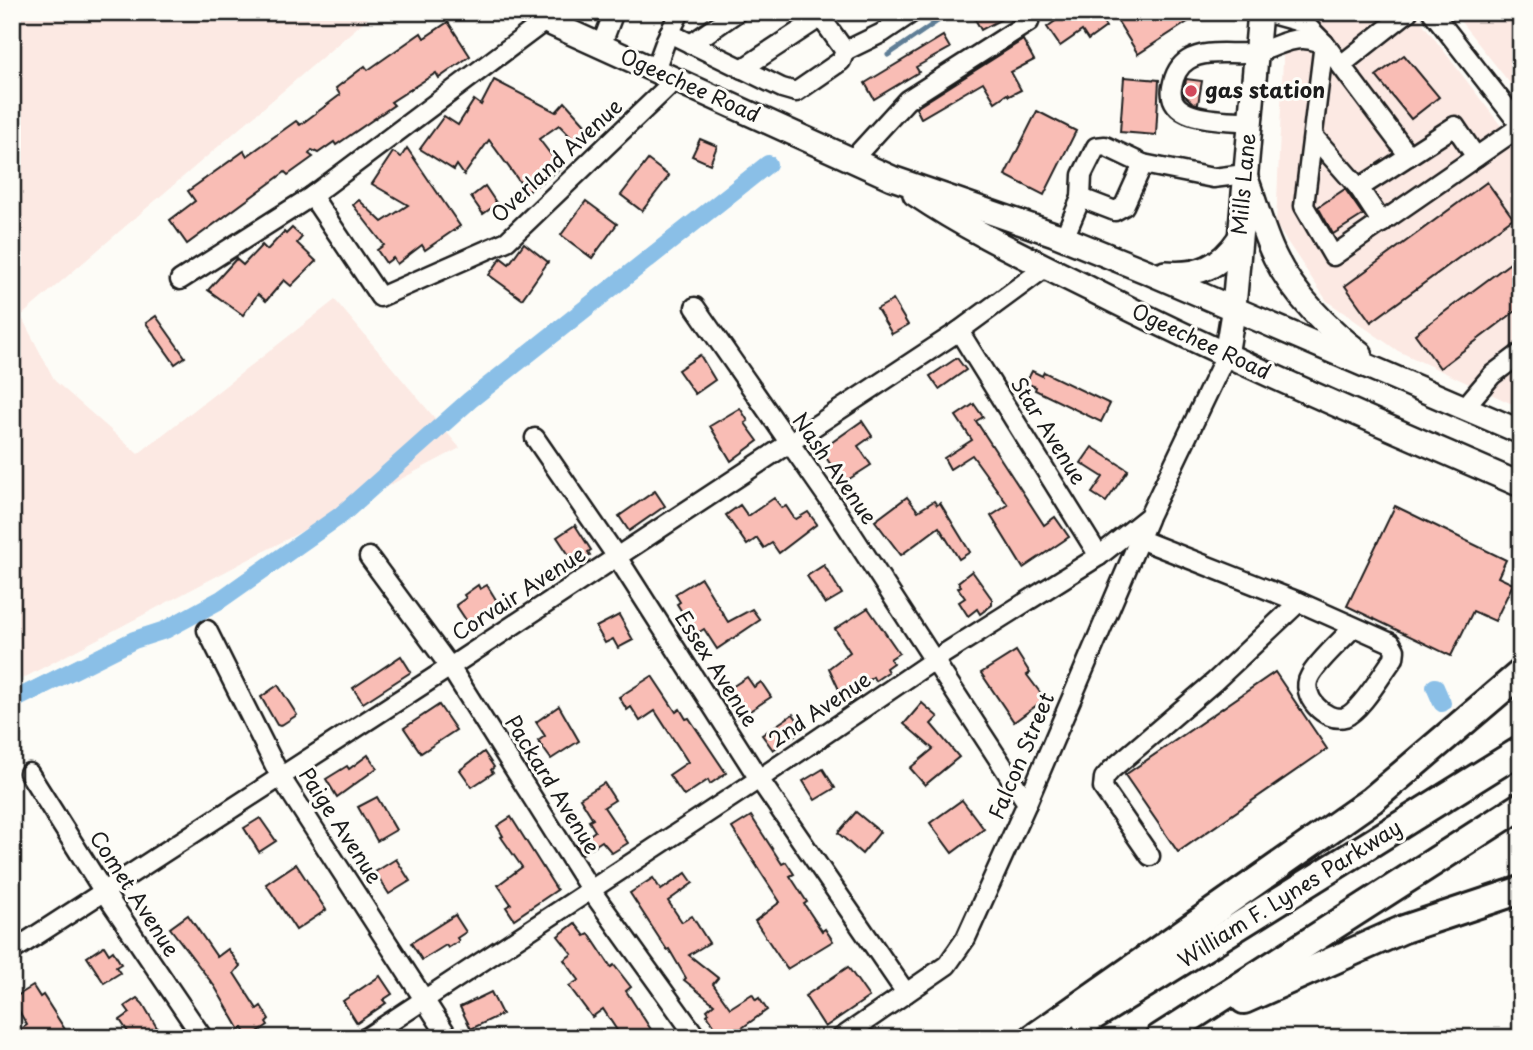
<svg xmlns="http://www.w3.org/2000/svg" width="1533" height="1050" font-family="'Playpen Sans',sans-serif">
<rect width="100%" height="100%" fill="#fdfcf7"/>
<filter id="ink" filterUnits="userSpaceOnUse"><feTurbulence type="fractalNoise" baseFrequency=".0143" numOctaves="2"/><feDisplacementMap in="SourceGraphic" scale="14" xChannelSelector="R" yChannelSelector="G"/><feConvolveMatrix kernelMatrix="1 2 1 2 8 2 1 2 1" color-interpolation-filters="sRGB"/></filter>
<g filter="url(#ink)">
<g fill="#fce9e3">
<path d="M12 12H375L21 316 55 381 138 454 335 300 460 448 12 684Z"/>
<path d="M1285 12H1414L1521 152V408L1398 351 1327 301 1276 225Z"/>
<path d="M1453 12H1521V97Z"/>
</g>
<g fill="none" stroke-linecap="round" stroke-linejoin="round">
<path stroke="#5e7e96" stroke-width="5" d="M888 55 951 12"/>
<g stroke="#8abfe7" stroke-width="18">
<path d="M1435 687 1442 703"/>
<path d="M12 701 134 640 165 630 220 600 341 515 470 400 768 164"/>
</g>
</g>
<g fill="#f9bdb5" stroke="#1c1c1c" stroke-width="2">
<path d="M987 12H1015L981 30 975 19Z"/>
<path d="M1068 12H1095L1106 27 1088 40 1082 31 1060 46 1047 27Z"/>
<path d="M1112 12H1203L1138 54Z"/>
<path d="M448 22 470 56 439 78 436 73 391 102 394 105 336 145 334 142 318 153 312 150 309 154 313 157 288 175 285 172 187 244 170 220 195 201 188 191 244 151 247 156 296 121 300 125 340 95 336 88 365 66 368 70 421 33 424 38Z"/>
<path d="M943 36 950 48 916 67 919 72 874 99 865 83Z"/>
<path d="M1023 40 1034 60 1011 72 1021 90 1009 96 1007 94 995 102 983 82 921 118 916 108Z"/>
<path d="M1404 55 1439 97 1411 119 1376 76Z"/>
<path d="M1124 77 1159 80 1156 135 1120 132Z"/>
<path d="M1186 79 1202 81 1198 104 1193 103 1184 95Z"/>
<path d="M494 80 556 112 565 102 592 132 578 144 559 125 539 139 561 168 527 192 489 140 464 175 457 165 454 170 420 149 444 116 458 125 474 100 481 105Z"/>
<path d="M1037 111 1076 131 1044 195 1005 175Z"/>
<path d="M700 139 717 146 710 164 692 156Z"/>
<path d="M407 148 460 226 425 250 422 245 397 264 393 258 386 263 377 250 384 245 353 205 359 200 382 222 408 205 372 184 393 152 401 157Z"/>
<path d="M648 160 669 176 642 211 621 195Z"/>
<path d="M1487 182 1513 218 1371 322 1345 286Z"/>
<path d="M485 186 497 204 483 214 471 197Z"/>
<path d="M1345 189 1363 215 1333 234 1318 207Z"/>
<path d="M586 201 617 224 592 258 561 235Z"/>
<path d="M292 228 302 237 297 243 316 261 291 286 284 280 266 301 258 294 243 315 208 290 236 259 243 265 262 245 267 250 284 232 286 234Z"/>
<path d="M524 243 548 262 522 299 489 275 501 258 509 264Z"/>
<path d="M1521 255V307L1440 368 1415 334Z"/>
<path d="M893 300 908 325 892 334 877 309Z"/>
<path d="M156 316 185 357 175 364 146 323Z"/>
<path d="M700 355 715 380 695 394 678 370Z"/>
<path d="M957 358 966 370 939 389 930 376Z"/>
<path d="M1032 371 1042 376 1044 372 1110 404 1101 422 1035 390 1036 387 1026 383Z"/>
<path d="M974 404 983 417 976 421 1044 525 1055 517 1069 537 1023 568 991 516 1008 505 972 455 950 469 944 458 972 440 956 416Z"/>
<path d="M740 408 748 421 745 423 758 441 731 461 710 426Z"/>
<path d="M862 421 872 436 858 446 871 465 843 483 821 450Z"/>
<path d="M1092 447 1128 470 1106 502 1092 493 1103 477 1081 463Z"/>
<path d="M655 491 665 506 629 531 619 516Z"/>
<path d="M907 497 918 511 934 501 937 505 940 503 970 552 959 559 939 527 901 555 875 521Z"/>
<path d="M774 498 782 508 786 506 794 518 796 519 808 512 817 524 779 553 772 543 764 548 757 538 747 545 726 515 740 505 748 516Z"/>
<path d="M1395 506 1506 560 1498 577 1513 584 1495 621 1473 611 1451 656 1347 606Z"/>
<path d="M575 525 591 550 588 552 590 555 578 562 576 559 573 561 557 537Z"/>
<path d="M824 565 842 594 825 604 807 576Z"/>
<path d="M972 571 992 599V605L980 614 977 609 968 616 959 602 965 598 958 588 961 586 958 582Z"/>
<path d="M701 578 728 622 752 609 760 620 717 649 704 629 696 634 677 604 680 602 675 594Z"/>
<path d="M478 585 480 589 487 585 498 603 468 623 456 605 466 598 464 595Z"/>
<path d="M868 608 899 653 890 659 893 663 886 668 888 672 875 681 873 677 847 695 844 691 841 694 829 668 850 652 835 629Z"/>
<path d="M619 615 633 640 618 648 613 639 605 643 596 627Z"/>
<path d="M1016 651 1030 673 1027 675 1045 699 1014 722 981 673Z"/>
<path d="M401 656 411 672 363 703 353 688Z"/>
<path d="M1275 672 1327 749 1178 852 1125 775Z"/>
<path d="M652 676 676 712 680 709 686 719 689 718 726 773 710 784 708 780 684 796 669 775 688 762 655 711 640 721 631 707 627 710 619 697Z"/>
<path d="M747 677 754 687 761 682 771 697 739 718 723 693Z"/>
<path d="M278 685 297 715 280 726 277 725 261 697Z"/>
<path d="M922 703 938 717 931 724 959 757 925 785 910 768 933 749 904 724Z"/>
<path d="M439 705 456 730 421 753 404 728Z"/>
<path d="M559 706 579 741 551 759 538 741 545 736 536 722Z"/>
<path d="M793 714 804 729 773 750 762 735Z"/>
<path d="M484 752 494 767 491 770 493 773 472 787 460 770Z"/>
<path d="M368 755 377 768 337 797 326 779 347 766 349 769Z"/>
<path d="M823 769 835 788 815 800 803 781Z"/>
<path d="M604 783 615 800 604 807 628 843 612 853 602 841 582 854 576 845 595 831 589 821 593 819 580 798Z"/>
<path d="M377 797 396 830 377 841 358 807Z"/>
<path d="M962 800 984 829 952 853 930 823Z"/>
<path d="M856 812 880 832 862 854 838 833Z"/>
<path d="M751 816 782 864 786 862 794 874 790 876 807 902 804 904 822 931 825 929 833 941 787 969 755 921 780 902 732 828Z"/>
<path d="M511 817 557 890 514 919 506 907 511 904 498 885 522 867 501 837 503 836 497 826Z"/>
<path d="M260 818 276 841 259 852 244 828Z"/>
<path d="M396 859 410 881 389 894 375 872Z"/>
<path d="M296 864 326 910 296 930 266 884Z"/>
<path d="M686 873 693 883 668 901 682 922 692 916 709 943 689 955 718 978 713 984 730 1008 752 994 756 1000 759 998 767 1010 728 1038H708V1035L716 1029 707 1015 709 1013 707 1010 714 1004 684 980 686 978 669 949 667 950 630 893 653 878 661 890Z"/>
<path d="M188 915 217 957 228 949 240 966 234 973 257 1009 261 1006 269 1019 266 1022 268 1025 249 1038 243 1028 240 1030 215 987 170 928Z"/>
<path d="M455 915 466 932 457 938 459 941 448 948 446 945 422 960 411 943Z"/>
<path d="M575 923 585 936 589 934 611 967 614 965 631 987 626 991 652 1031 643 1038H622L603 1009 592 1017 569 986 579 980 564 960 572 954 558 936Z"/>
<path d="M104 946 109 954 113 951 121 964 116 967 120 973 104 983 87 957Z"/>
<path d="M848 967 869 997 825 1027 805 996Z"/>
<path d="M380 976 392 994 383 1000 386 1003 357 1023 343 1001Z"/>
<path d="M33 986 40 997 43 995 66 1031 56 1038H12V1035L27 1025 12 999Z"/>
<path d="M491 992 502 1014 471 1029 460 1007Z"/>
<path d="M137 998 143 1004 163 1038H132L120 1020 130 1013 125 1006Z"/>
</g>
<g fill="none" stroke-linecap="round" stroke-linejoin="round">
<defs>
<g id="minor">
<path d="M1264 12 1304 23 1324 43 1409 156"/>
<path d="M669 33 782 88 796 92 841 61 845 51 817 12"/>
<path d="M691 44 737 12"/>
<path d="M601 46 614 12"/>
<path d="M845 51 882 33 913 12"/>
<path d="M1341 65 1408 12"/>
<path d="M742 69 821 17"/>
<path d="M655 70 666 40 680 12"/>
<path d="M1250 122C1226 119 1166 123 1172 87 1174 76 1178 66 1188 60 1208 48 1235 56 1257 52 1272 49 1288 38 1303 39 1310 39 1318 42 1324 43L1304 206 1333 256 1521 126 1432 12"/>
<path d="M1314 137 1359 188"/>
<path d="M852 160 907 100 1029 22"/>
<path d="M312 196 380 297 507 241 676 79"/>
<path d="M1081 198 1082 175 1096 147 1105 146 1143 164"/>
<path d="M1382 223 1359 188 1455 126 1476 157"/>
<path d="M1064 238 1081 198 1115 211 1124 206 1143 164 1213 178 1245 174"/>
<path d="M180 280 312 196 545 21"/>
<path d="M695 307 835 508 1027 803"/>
<path d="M959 331 1099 556"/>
<path d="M1464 408 1492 375 1521 353"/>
<path d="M535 438 617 557 759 779 906 993"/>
<path d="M1139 539 1299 602 1214 682 1111 770 1104 778 1103 788 1150 856"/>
<path d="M369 557 450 667 590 889 697 1038"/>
<path d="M1299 602 1391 643 1395 650 1394 658C1383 672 1361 711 1345 717 1325 723 1299 695 1310 676 1318 661 1342 640 1354 627"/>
<path d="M207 630 280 776 449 1038"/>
<path d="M29 773 104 892 203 1038"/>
<path d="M12 951 450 667 959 331 1046 267"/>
<path d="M366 1038 759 779 934 660 1099 556 1149 516 1226 355"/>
<path d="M841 1038 947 965 966 938 1027 803 1148 519"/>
</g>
<g id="major">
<path d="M526 12 892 178 1054 234 1148 272 1521 432"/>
<path d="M1247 181C1256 205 1263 233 1275 257 1293 294 1328 329 1360 353"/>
<path d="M915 194C971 232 1032 260 1092 290 1232 361 1377 422 1521 485"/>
<path d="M1165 273C1199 276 1220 267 1239 239"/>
<path d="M1226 355 1234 307 1260 12"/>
</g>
<g id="highway">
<path d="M1244 1000 1404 929 1521 890"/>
<path d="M1086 1021 1521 750"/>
<path d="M1033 1038 1372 800 1521 673"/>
<path d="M1159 1038 1521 806"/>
</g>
</defs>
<use href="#minor" stroke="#1c1c1c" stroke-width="23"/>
<use href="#major" stroke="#1c1c1c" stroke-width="28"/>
<use href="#highway" stroke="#1c1c1c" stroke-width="32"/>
<use href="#minor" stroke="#fdfcf7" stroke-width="18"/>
<use href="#major" stroke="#fdfcf7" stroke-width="23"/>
<use href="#highway" stroke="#fdfcf7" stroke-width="26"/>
</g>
</g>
<circle fill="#d1495b" stroke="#fdfcf7" stroke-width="2.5" cx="1191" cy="91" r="7"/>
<g text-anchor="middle" stroke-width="6" stroke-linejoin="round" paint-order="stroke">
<g font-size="21" fill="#1c1c1c" stroke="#fdfcf7">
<text transform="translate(690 86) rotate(24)" y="7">Ogeechee Road</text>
<text transform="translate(557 161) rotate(-43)" y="7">Overland Avenue</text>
<text transform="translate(1244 184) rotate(-85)" y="7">Mills Lane</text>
<text transform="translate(1201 342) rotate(25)" y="7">Ogeechee Road</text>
<text transform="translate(1048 431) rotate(58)" y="7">Star Avenue</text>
<text transform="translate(834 469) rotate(55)" y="7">Nash Avenue</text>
<text transform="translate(519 594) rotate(-33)" y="7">Corvair Avenue</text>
<text transform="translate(716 669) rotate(57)" y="7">Essex Avenue</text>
<text transform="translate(820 710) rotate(-34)" y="7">2nd Avenue</text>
<text transform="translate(1022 756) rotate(-67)" y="7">Falcon Street</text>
<text transform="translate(552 785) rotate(58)" y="7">Packard Avenue</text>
<text transform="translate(340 826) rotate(57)" y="7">Paige Avenue</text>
<text transform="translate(134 894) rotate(57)" y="7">Comet Avenue</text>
<text transform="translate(1290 894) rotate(-32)" y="7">William F. Lynes Parkway</text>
</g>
<g font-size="21" font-weight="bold" fill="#1c1c1c" stroke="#fdfcf7" text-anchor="start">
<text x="1205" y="98">gas station</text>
</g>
</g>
<rect width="1533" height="1050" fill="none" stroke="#fdfcf7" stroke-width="42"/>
<rect x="21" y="21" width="1491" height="1008" fill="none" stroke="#1c1c1c" stroke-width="2.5" filter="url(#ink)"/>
</svg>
